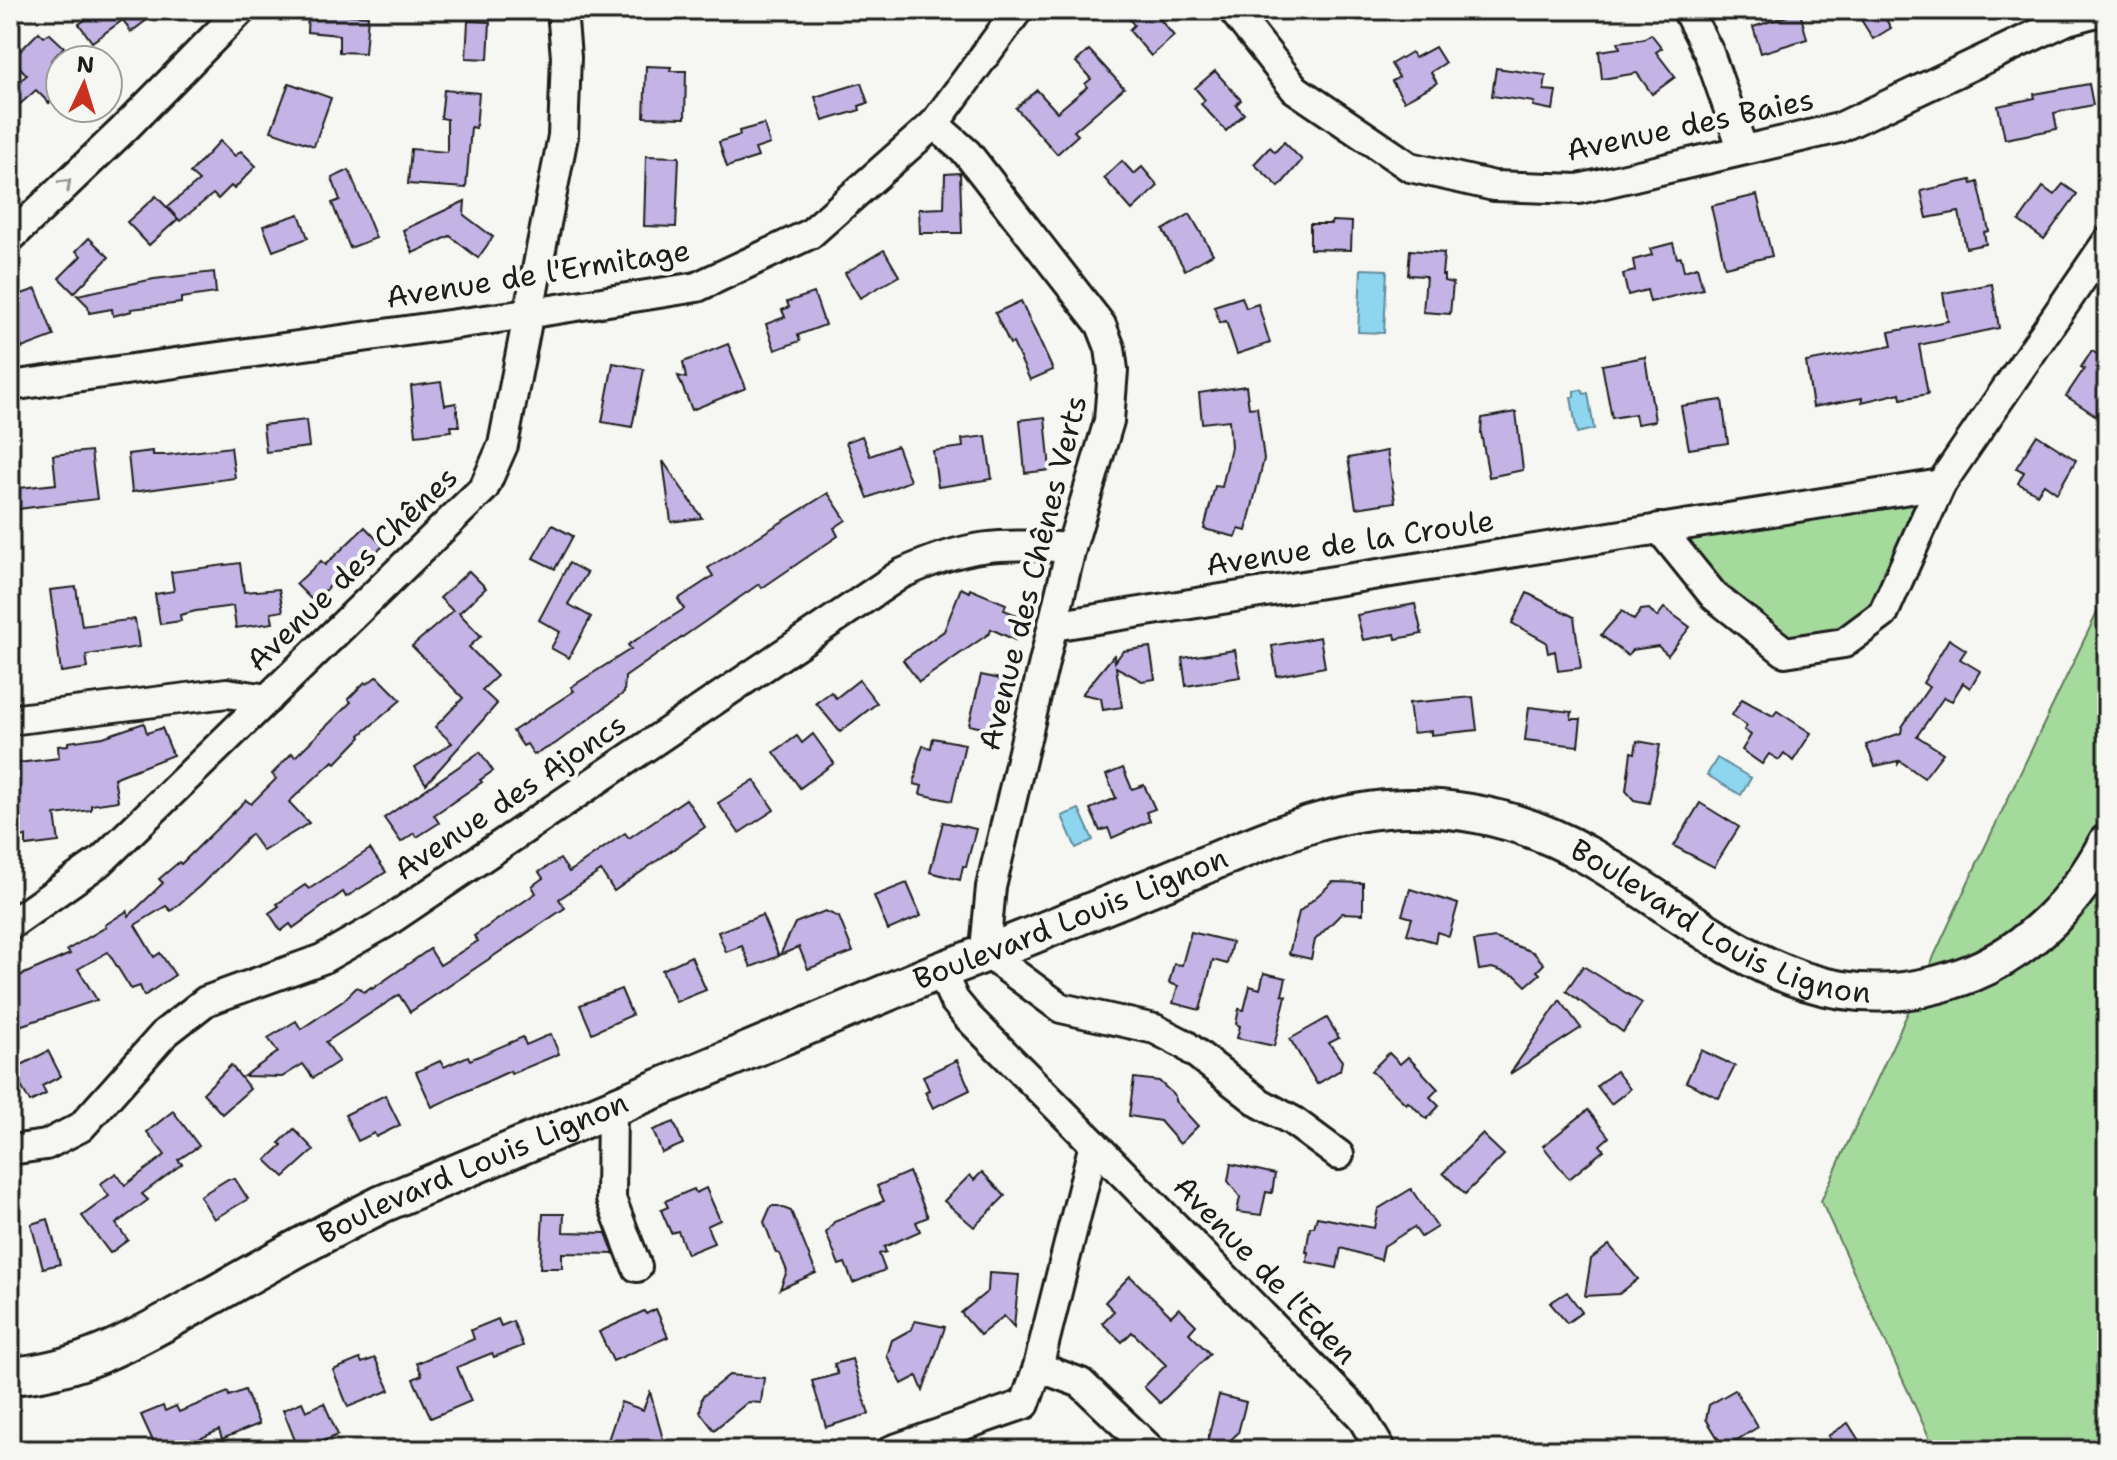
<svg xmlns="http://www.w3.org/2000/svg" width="2117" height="1460" font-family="'Shantell Sans',sans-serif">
<rect width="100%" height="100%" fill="#f6f6f2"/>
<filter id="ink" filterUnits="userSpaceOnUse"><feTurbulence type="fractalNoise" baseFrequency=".0125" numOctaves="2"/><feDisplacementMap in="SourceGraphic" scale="16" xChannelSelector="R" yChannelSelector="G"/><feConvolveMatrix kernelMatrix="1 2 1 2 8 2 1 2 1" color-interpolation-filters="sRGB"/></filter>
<g filter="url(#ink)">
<g fill="#a5da9d" stroke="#607b5c" stroke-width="2">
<path d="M1940 485 1882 614 1785 650 1662 530Z"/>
<path d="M2107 592V1450H1935L1821 1201 1971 876Z"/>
</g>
<g fill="#8ed6f0" stroke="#608c9b" stroke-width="2">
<path d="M1361 269 1387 270 1384 333 1358 332Z"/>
<path d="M1582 390 1584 394 1588 393 1594 429 1577 433 1571 397H1574V391Z"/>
<path d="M1717 758 1751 778 1741 795 1707 775Z"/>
<path d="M1079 809 1093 840 1076 848 1062 816Z"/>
</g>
<g fill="#c3b4e5" stroke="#1c1c1c" stroke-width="2">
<path d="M100 10H160L131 32 123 20 92 42 79 24Z"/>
<path d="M1122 10H1152L1174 36 1151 56 1129 30 1134 25Z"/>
<path d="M1855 10H1880L1891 28 1873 39Z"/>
<path d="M1800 12 1807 39 1761 53 1753 27Z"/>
<path d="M308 13 368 16 365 53 339 52V35L307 32Z"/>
<path d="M468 21 490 22 488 59 466 58Z"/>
<path d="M39 32 44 37 49 33 64 47 51 61 60 70V93L49 103 36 90 10 113V89L27 75 12 59Z"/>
<path d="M1651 34 1662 48 1656 52 1675 77 1652 94 1637 73 1602 79 1599 51 1620 48 1618 42 1643 39Z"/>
<path d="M1435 47 1445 63 1431 72 1437 83 1404 101 1392 81 1399 77 1391 64 1411 52 1415 58Z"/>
<path d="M1089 50 1124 88 1074 131 1078 135 1057 154 1016 108 1037 90 1057 112 1087 87 1085 84 1091 79 1076 62Z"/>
<path d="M646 66 671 67 670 71H686L685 118 644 117Z"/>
<path d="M1496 68 1546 75 1544 90 1556 91 1553 110 1533 106 1534 102 1492 96Z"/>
<path d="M1215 71 1241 100 1236 105 1244 114 1226 131 1201 104 1205 100 1195 88Z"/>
<path d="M289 83 331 98 314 146 271 131Z"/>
<path d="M861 83 868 103 859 106 860 110 823 121 815 97Z"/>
<path d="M2089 84 2093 105 2054 113 2057 129 2005 139 1998 106 2035 98 2034 94Z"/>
<path d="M444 90 479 93 476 128 471 127 466 188 408 184 411 149 447 152V119L441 118Z"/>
<path d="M764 124 770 144 755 149 758 157 727 167 719 142 740 135 739 131Z"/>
<path d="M220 141 235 156 241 151 256 166 234 189 231 186 218 199 213 194 180 221 167 207 199 181 190 173Z"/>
<path d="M1284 142 1302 160 1279 187 1254 164 1270 147 1275 152Z"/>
<path d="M646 156 679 157 676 227 644 226Z"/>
<path d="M1122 161 1134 174 1142 167 1158 186 1132 210 1104 178Z"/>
<path d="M349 170 376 238 350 248 332 203 340 200 332 178Z"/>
<path d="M960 173 962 233H920L919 209 944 208 945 174Z"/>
<path d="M1971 180 1972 184 1978 182 1989 231 1984 232 1986 244 1966 248 1959 212 1927 218 1921 191Z"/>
<path d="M2063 184 2077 194 2044 239 2019 221 2043 187 2054 195Z"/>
<path d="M1757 195 1772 256 1725 267 1711 206Z"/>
<path d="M156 196 178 219 149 245 127 222Z"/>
<path d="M465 201 464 215 493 237 478 258 450 236 413 253 403 230Z"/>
<path d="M299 214 308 238 273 251 263 226Z"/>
<path d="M1190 214 1213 254 1185 270 1163 230Z"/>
<path d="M1332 221 1352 222 1351 250 1310 249V224H1331Z"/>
<path d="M89 238 109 257 74 293 59 278 81 256 76 251Z"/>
<path d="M1673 243 1677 258 1681 257 1684 271 1697 267 1703 289 1650 302 1647 290 1628 295 1623 274 1635 271 1633 260 1652 255 1650 249Z"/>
<path d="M884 250 899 276 860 298 845 273Z"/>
<path d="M1410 250 1444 253 1442 275H1444V281L1453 283 1450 314 1423 312 1426 276 1408 275Z"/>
<path d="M214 272 216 293 181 298V303L131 309 132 311 113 316 112 309 89 313 88 306 77 295 154 279Z"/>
<path d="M1992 284 1999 328 1919 345 1928 394 1901 399 1900 393 1862 402V398L1813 407 1806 362 1892 346 1889 332 1948 321 1943 293Z"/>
<path d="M36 289 54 336 22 348 10 315V298Z"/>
<path d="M814 293 825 325 798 335 800 341 775 350 766 324 785 317 782 310 789 307 787 302Z"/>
<path d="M1242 297 1246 308 1258 304 1270 343 1237 354 1226 321 1220 323 1214 306Z"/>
<path d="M1021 301 1053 370 1030 380 1013 343 1010 344 995 313Z"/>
<path d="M728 344 746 388 692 410 678 376 686 378 683 362Z"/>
<path d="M2092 351 2107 360V423L2066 396 2084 369 2081 367Z"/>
<path d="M1645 357 1655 421 1637 424 1635 414 1612 418 1602 365Z"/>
<path d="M613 363 644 369 632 427 602 422Z"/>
<path d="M441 382 445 405 456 403 459 426H451L452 431 416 435 411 386Z"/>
<path d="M1246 386 1249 408 1257 407 1264 459 1246 531 1239 529 1236 537 1204 529 1215 486 1222 487 1231 447 1229 420 1202 423 1199 393Z"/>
<path d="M1722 400 1728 443 1689 449 1681 406Z"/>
<path d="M1516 412 1523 470 1489 477 1481 433 1482 418Z"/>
<path d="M1045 417 1050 470 1025 473 1020 420Z"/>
<path d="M306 420 309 447 266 452 263 425Z"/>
<path d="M2037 435 2076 460 2057 493 2044 484 2037 494 2018 483 2024 472 2016 468Z"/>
<path d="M862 436 870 456 897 446 910 481 868 498 846 442Z"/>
<path d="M986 436 992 479 938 487 933 451 963 447 962 439Z"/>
<path d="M231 447 235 478 132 492 128 454 153 451V455H167Z"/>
<path d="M91 451 97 499 10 510V489L56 484 53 455Z"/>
<path d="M1387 451 1395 502 1356 508 1348 458Z"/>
<path d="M663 461 702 518 671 522Z"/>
<path d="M828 493 846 520 834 528 838 536 762 588 759 584 625 677 624 693 555 744 534 755 527 744 523 746 513 731 574 691 571 687 631 649 628 645 684 609 678 599 713 576 708 568Z"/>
<path d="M552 525 573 536 555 569 533 558Z"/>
<path d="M365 527 383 546 362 566 360 564 353 571 349 567 314 602 296 584 321 561 325 565Z"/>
<path d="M240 563 244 592 279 589 283 611 271 613 273 623 236 628 233 606 196 611 180 615 181 621 160 624 155 594 174 591 171 572Z"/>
<path d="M569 563 587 573 568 604 591 617 569 658 551 648 560 632 539 620Z"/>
<path d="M469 571 486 588 459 613 481 636 469 647 497 676 482 690 497 704 426 784 415 767 452 743 435 727 463 698 412 646 453 611 440 598Z"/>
<path d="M76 587 82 626 135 619 139 647 86 655 88 668 61 672 50 590Z"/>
<path d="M961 588 969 592 970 589 1006 604 1004 610 1022 617 1015 640 991 629 990 633 919 682 903 660 944 631Z"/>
<path d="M1527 593 1574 617 1581 668 1558 671 1555 651 1548 653 1546 642 1512 623Z"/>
<path d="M1415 604 1422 634 1396 639 1395 634 1363 640 1357 615Z"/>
<path d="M1664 608 1690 627 1668 655 1658 646 1632 650 1628 656 1601 635 1622 611 1634 620 1641 610 1649 609 1657 617Z"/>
<path d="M1320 637 1325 667 1277 676 1272 646Z"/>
<path d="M1949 639 1966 650 1960 659 1980 671 1970 688 1963 683 1952 701 1944 697 1917 736 1943 753 1924 778 1900 761 1898 764V761L1875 766 1866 745 1901 733 1902 727 1929 687 1923 683Z"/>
<path d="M1150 647 1155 679 1142 681 1116 667 1122 707 1103 710 1101 698 1082 694 1114 655 1115 662 1123 651Z"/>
<path d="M1235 650 1240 677 1186 686 1182 658Z"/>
<path d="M981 675 1010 681 997 731 969 725Z"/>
<path d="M377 676 401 700 360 735 361 737 336 763 333 761 289 802 309 823 263 851 251 834 201 885 171 911 166 906 135 925 154 957 160 953 175 975 144 996 140 986 131 989 108 952 78 969 97 1000 10 1029V980L70 954 67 950 106 927 105 925 127 911 129 916 163 883 159 879 179 862 181 864 246 800 251 804 276 779 272 774 292 753 295 757 351 702 348 699 365 682 367 684Z"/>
<path d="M859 680 877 703 840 732 816 703 831 692 836 698Z"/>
<path d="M1473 697 1477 730 1431 735V731L1413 733 1409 703Z"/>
<path d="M1742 699 1773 716 1777 711 1811 733 1793 761 1784 753 1779 760 1769 754 1762 764 1742 750 1751 735 1744 730 1747 726 1732 715Z"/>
<path d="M1529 707 1572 712 1571 719H1581L1578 746 1525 740Z"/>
<path d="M144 723 147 733 162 728 173 755 114 778 118 801 91 805V810L55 815 59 842 26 846V836L15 837 10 812V764L59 758 58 746 68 745V742L103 737Z"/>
<path d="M813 734 834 763 800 788 774 752 797 736 802 743Z"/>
<path d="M933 738 965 744 952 801 920 794 922 786 914 784 918 759 923 746 931 748Z"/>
<path d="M1637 741 1660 745 1649 803 1634 800 1626 791 1631 752 1635 753Z"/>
<path d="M480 752 493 771 480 780 482 782 434 815 439 823 417 837 414 833 401 842 384 818Z"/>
<path d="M1123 768 1132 789 1144 785 1155 809 1146 812 1150 821 1112 838 1108 828 1100 831 1090 809 1116 798 1106 775Z"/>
<path d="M754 780 774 810 739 833 718 803Z"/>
<path d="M686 799 705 827 614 891 601 871 559 899 565 908 410 1012 399 995 326 1042 339 1061 313 1078 303 1064 282 1077 244 1076 278 1052 268 1038 296 1021 301 1029 343 1001 357 987 364 992 371 987 372 989 430 949 440 965 478 941 474 936 536 893 532 886 543 878 539 872 560 859 569 872 625 833 629 838Z"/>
<path d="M1700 803 1739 827 1714 867 1674 846Z"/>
<path d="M943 822 976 829 966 867 963 866 960 880 930 872Z"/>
<path d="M370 849 386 872 346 897 343 892 293 928 290 924 281 931 269 913 279 906 277 904 305 885 309 889Z"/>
<path d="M1333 882 1363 883V914L1342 913 1315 940 1311 959 1289 954 1299 912Z"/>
<path d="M907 883 921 916 888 930 874 896Z"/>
<path d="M1410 889 1458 904 1449 936 1437 932 1435 942 1407 934 1412 918 1402 915Z"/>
<path d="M825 911 839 917 853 952 808 969 799 947 780 955 795 923Z"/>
<path d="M762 915 779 956 751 967 742 946 726 952 718 932Z"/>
<path d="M1191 932 1232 942 1227 964 1213 960 1200 1010 1173 1003 1178 986 1169 983 1174 964 1182 965Z"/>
<path d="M1495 938 1533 952 1544 964 1537 971 1540 974 1526 986 1516 976 1492 968 1479 970 1474 941Z"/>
<path d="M691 956 706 990 676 1002 662 970Z"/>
<path d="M1583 966 1642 1003 1623 1032 1566 991Z"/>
<path d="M1264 973 1286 978 1282 995 1286 996 1274 1046 1237 1038 1240 1026 1236 1024 1239 1009 1244 1010 1250 986 1260 989Z"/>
<path d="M621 989 632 1015 592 1033 580 1005Z"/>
<path d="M1560 1000 1581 1028 1510 1074Z"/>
<path d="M1327 1018 1339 1038 1329 1043 1342 1061 1340 1070 1317 1084 1290 1039Z"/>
<path d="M551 1034 559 1054 511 1074 510 1071 432 1107 416 1072 440 1061 444 1067 468 1056 470 1060 523 1037 526 1045Z"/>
<path d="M1701 1050 1735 1066 1719 1098 1686 1082Z"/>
<path d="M48 1051 61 1076 42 1086 46 1094 30 1102 12 1070Z"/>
<path d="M1389 1053 1400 1064 1408 1057 1438 1089 1430 1097 1439 1106 1427 1119 1408 1102 1406 1104 1371 1071Z"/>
<path d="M957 1060 970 1090 933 1108 925 1092 929 1090 923 1076Z"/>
<path d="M231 1065 250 1089 222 1114 203 1093Z"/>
<path d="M1616 1071 1630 1089 1611 1104 1597 1086Z"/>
<path d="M1134 1078 1159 1081 1175 1096V1101L1198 1126 1180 1144 1160 1121 1129 1116Z"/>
<path d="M385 1095 400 1125 376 1137 374 1133 358 1141 345 1115Z"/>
<path d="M1588 1110 1609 1137 1600 1145 1604 1150 1569 1179 1543 1146Z"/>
<path d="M173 1111 199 1146 178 1160 182 1164 142 1194 148 1200 116 1224 128 1240 110 1253 82 1216 109 1196 100 1184 116 1173 125 1185 165 1155 147 1132Z"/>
<path d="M674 1122 683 1144 662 1153 653 1130Z"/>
<path d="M294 1129 314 1150 284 1177 266 1160 282 1145 279 1143Z"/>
<path d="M1482 1134 1504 1155 1465 1194 1443 1173Z"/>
<path d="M1231 1164 1275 1174 1272 1193 1266 1192 1261 1215 1237 1212 1240 1197 1228 1181Z"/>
<path d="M909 1172 928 1217 916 1222 920 1231 884 1247 886 1252 879 1254 885 1270 853 1283 845 1263 839 1265 826 1233 834 1222 884 1201 877 1186Z"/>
<path d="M982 1172 1005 1196 974 1227 944 1201 970 1175 974 1180Z"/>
<path d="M228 1179H235L248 1199 214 1219 200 1196Z"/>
<path d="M706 1188 720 1220 707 1226 714 1243 687 1254 678 1231 671 1233 661 1210 668 1207 665 1201 694 1189 696 1193Z"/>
<path d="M1411 1189 1437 1227 1421 1237 1414 1227 1384 1246 1381 1260 1341 1248 1337 1268 1307 1262 1308 1252H1306L1310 1227H1314L1317 1217 1374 1228 1378 1209Z"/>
<path d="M771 1206H778L791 1211 816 1273 780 1289 787 1271 780 1254 776 1253 764 1222Z"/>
<path d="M543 1214H564L563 1232 606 1233 614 1254 562 1253V1268H540Z"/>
<path d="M48 1219 60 1264 43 1268 31 1224Z"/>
<path d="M1609 1245 1638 1279 1619 1294 1585 1296 1591 1259Z"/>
<path d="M989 1273 1019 1275 1014 1327 1004 1316 980 1335 961 1313 988 1291Z"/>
<path d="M1130 1276 1171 1316 1179 1308 1196 1325 1189 1333 1210 1354 1160 1403 1144 1387 1166 1365 1132 1332 1122 1342 1102 1323 1114 1311 1105 1302Z"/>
<path d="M1567 1292 1582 1312 1567 1323 1550 1303Z"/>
<path d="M656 1309 668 1337 613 1361 599 1332 644 1311 646 1314Z"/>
<path d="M498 1319 501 1326 513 1321 523 1346 494 1357 492 1353 457 1367 471 1401 431 1418 413 1379 422 1375 417 1363 474 1339 471 1330Z"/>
<path d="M915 1321 945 1327 923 1391 917 1376 902 1384 887 1356 892 1340 912 1329Z"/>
<path d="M375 1358 390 1390 348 1407 333 1370 360 1359 362 1363Z"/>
<path d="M852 1359 869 1414 826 1427 812 1381 838 1374 834 1364Z"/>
<path d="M729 1375 764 1378 761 1403 748 1402 714 1430 700 1412 702 1397Z"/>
<path d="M245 1390 259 1424 222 1439 219 1430 175 1450H157L141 1415 163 1406 165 1411 176 1406 179 1412 228 1392 229 1396Z"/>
<path d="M1735 1390 1758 1427 1724 1448 1706 1419 1709 1405Z"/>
<path d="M650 1392 666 1450H631L630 1447 608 1440 621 1402 643 1410Z"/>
<path d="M1219 1395 1246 1402 1238 1433 1220 1450H1205Z"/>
<path d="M302 1402 306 1411 324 1403 338 1435 306 1449 305 1445 298 1448 283 1410Z"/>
<path d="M1848 1423 1865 1450H1838L1828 1436Z"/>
</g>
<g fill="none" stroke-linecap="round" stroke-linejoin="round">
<defs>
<g id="minor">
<path d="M1233 10 1295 89 1410 167 1494 186 1579 189 1839 128 2067 20 2104 10"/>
<path d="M1687 10 1709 53 1743 150"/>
<path d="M934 124 967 153 1101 325 1110 348 1113 370 1109 421 1071 548 991 887 986 939 988 954 1061 1008 1155 1029 1184 1044 1260 1103 1293 1121 1339 1155"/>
<path d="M10 238 124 129 241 10"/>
<path d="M10 386 513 316 697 287 810 234 934 124 1018 10"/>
<path d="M1659 528 1714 596 1785 652 1844 643 1883 614 1941 484"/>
<path d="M1053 626 1941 484 2107 242"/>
<path d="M10 720 227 693 268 699"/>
<path d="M10 925 102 860 484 488 503 445 563 136 566 57 562 10"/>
<path d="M612 1107 611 1199 637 1267"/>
<path d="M1094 1144 1361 1416 1381 1450"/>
<path d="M10 1150 46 1145 81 1127 165 1033 206 1001 322 959 387 922 901 574C968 543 999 543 1071 548"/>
<path d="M1038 1367 1081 1383 1151 1450"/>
<path d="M892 1450 1025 1404 1038 1367 1094 1144 968 1017 954 1000 941 971"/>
</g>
<g id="major">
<path id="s1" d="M10 1376C91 1370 150 1330 219 1292 273 1261 326 1232 382 1204 564 1127 746 1050 929 975 968 960 1007 946 1045 930 1099 908 1152 887 1205 865 1270 838 1334 809 1406 808 1471 807 1533 824 1589 856 1717 930 1810 1037 1972 973 2032 948 2077 900 2107 843"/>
</g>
</defs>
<use href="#minor" stroke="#1c1c1c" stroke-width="34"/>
<use href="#major" stroke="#1c1c1c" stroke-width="42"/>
<use href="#minor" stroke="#f6f6f2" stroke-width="28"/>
<use href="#major" stroke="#f6f6f2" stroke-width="36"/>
</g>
<defs><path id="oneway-chevron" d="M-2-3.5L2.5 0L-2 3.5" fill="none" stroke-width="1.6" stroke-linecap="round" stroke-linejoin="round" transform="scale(2)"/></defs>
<use stroke="#949492" href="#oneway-chevron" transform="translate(66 184) rotate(-44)"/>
</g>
<g text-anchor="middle" stroke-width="8" stroke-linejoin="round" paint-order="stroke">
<g font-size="30" fill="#1c1c1c" stroke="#f6f6f2">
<text transform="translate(1690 125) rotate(-12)" y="10">Avenue des Baies</text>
<text transform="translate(538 274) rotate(-9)" y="10">Avenue de l'Ermitage</text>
<text transform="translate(1350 543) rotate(-9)" y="10">Avenue de la Croule</text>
<text transform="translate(352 569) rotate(-44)" y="10">Avenue des Chênes</text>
<text transform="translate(1033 573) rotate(-76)" y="10">Avenue des Chênes Verts</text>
<text transform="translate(510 797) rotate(-34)" y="10">Avenue des Ajoncs</text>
<text dy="10" stroke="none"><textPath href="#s1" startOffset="1854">Boulevard Louis Lignon</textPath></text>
<text dy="10" stroke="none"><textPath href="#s1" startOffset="1158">Boulevard Louis Lignon</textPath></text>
<text dy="10" stroke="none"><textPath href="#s1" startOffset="510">Boulevard Louis Lignon</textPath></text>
<text transform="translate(1265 1270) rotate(46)" y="10">Avenue de l'Eden</text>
</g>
</g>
<rect width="2117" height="1460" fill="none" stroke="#f6f6f2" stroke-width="40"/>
<rect x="20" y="20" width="2077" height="1420" fill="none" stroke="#1c1c1c" stroke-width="3" filter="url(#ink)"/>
<g transform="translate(84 84) rotate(4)"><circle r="38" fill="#f6f6f2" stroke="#9f9f9c" stroke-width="2"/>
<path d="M0-6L14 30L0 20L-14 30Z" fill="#c8321e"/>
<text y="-12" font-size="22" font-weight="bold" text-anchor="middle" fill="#1c1c1c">N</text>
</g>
</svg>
